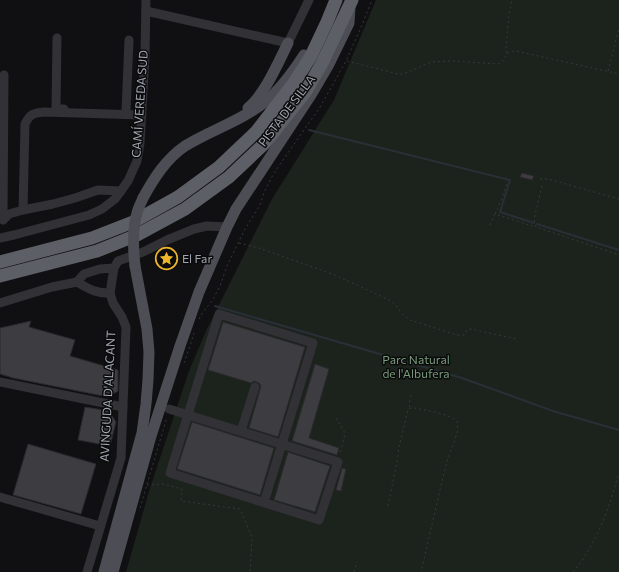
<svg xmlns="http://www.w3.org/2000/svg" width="619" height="572" font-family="Commissioner,sans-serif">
<rect width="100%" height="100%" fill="#100f11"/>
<path fill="#1c231d" d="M376 0H619V572H126L150 488 189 371 206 331 272 199 334 100Z"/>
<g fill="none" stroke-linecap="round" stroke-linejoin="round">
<g stroke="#282f36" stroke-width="2">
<path d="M309 130 510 180 500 212 534 223"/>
<path d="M537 224 619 250"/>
<path d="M215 306 462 378 553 411 619 430"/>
</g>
</g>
<g fill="#3c3c41" stroke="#2a292d">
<path d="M522 173 534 176 532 180 520 177Z"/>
<path d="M31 321 29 327 75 340 70 356 118 370V391L108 397 13 378 0 374V328Z"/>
<path d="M223 322 305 347 278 437 249 428 261 386 259 383 254 381 251 383 208 370Z"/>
<path d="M315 364 329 369 309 438 339 448 337 455 292 441Z"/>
<path d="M85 407 109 411 116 422 110 446 78 440Z"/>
<path d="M192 422 274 448 260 495 177 469Z"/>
<path d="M28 444 96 464 81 514 13 495Z"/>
<path d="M288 452 330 466 315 512 274 500Z"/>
<path d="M342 468 346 469 341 491 336 490Z"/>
</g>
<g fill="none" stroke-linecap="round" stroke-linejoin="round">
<g stroke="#37383d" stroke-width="1" stroke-dasharray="2 3" stroke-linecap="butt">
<path d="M507 53 506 49 509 14 512 0"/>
<path d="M347 61 398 74H403L408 72 426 64 432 62 453 61 498 64 502 62 509 52 516 51 619 74"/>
<path d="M608 71 619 28"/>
<path d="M540 179H548L619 199"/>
<path d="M542 186 534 219 536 227 619 255"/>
<path d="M495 214 502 198 507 183"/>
<path d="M490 225 495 214 535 227"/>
<path d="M239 243 259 248 335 275 389 300 395 304 402 314 410 320 457 335H464L467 330 471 329 516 339"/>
<path d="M199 319 203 312 212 301 220 286 227 266 245 229 260 205 265 190 274 173 306 127 319 109 346 61 362 25 372 0"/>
<path d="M184 363 190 346 194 333"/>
<path d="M410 407 409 404 411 395"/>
<path d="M336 418 345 433 340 455"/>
<path d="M147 485 163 484 182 489 181 501 240 509 252 537 250 572"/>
<path d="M388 506 397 462 399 447 408 410 410 408H414C423 410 453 414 457 422 460 430 451 450 448 458 438 496 430 534 421 572"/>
<path d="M140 508 167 417"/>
<path d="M354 572 357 562"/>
<path d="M573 572C597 544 609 508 619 473"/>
</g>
<g stroke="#313136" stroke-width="9">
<path d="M146 11 288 43 309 0"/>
<path d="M57 38 56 109H64"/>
<path d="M126 111 129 40"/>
<path d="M23 210 25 124C30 114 33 113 44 112L142 115"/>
<path d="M3 220 4 75"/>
<path d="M3 220 9 214 23 210 53 204 75 198 98 190 121 191"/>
<path d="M0 238 14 235 89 215 102 209 115 199 128 181 137 161 140 143 145 56 146 0"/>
<path d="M114 268 100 269 84 274 77 282C89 289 95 293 110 293L114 268 118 261 143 252 167 240 194 229 207 226 227 227"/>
<path d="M0 303 52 287 77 282"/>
<path d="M0 382 123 407"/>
<path d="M169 409C226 427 282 444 338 462L319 520 170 473 219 314 313 343 266 496"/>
<path d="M241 431 255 387"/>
<path d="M0 497 100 526"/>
<path d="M87 572 121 458 126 327 122 317 113 303 110 293"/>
</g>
<g stroke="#4d4e55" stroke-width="11">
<path d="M248 108C265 94 278 63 288 43"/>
<path d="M143 198C154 178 166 159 185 146 211 130 241 121 265 102 281 89 293 72 304 55"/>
<path d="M104 572 142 433 146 404 148 380 149 352 147 329 135 266"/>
<path d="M113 572 151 436 180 346 199 292 227 227 236 209 311 95 328 66 349 23 350 7"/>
</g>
<g stroke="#5d5f67" stroke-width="13">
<path d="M0 262 92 238 133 222 178 197 219 167 256 132 294 83 311 56 327 22 336 0"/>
<path d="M0 276 97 251 137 235 185 209 229 177 265 143 306 91 322 63 352 0"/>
</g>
<path stroke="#4d4e55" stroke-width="11" d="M135 266C133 248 132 230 137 213 138 208 141 203 143 198"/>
</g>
<defs>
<symbol id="sight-ring" viewBox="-11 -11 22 22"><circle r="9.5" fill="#0b0b0c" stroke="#edb52c" stroke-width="1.5"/><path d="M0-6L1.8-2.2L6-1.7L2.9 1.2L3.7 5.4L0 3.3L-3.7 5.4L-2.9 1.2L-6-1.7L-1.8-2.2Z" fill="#edb52c"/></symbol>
</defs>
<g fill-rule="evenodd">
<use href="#sight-ring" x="154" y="246" width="25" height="25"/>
</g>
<g text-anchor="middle" stroke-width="3" stroke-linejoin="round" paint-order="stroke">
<g font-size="12" fill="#a1a5b1" stroke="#0b0b0c">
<text transform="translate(140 104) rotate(-86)" y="4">CAMÍ VEREDA SUD</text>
<text transform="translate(287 111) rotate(-53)" y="4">PISTA DE SILLA</text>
<text transform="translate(108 396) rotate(-87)" y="4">AVINGUDA D'ALACANT</text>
</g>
<g font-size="12" fill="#a1a5b1" stroke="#0b0b0c" text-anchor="start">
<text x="182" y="263">El Far</text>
</g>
<g font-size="12" fill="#789c7c" stroke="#0b0b0c">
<text x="416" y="364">Parc Natural<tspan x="416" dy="14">de l'Albufera</tspan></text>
</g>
</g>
</svg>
